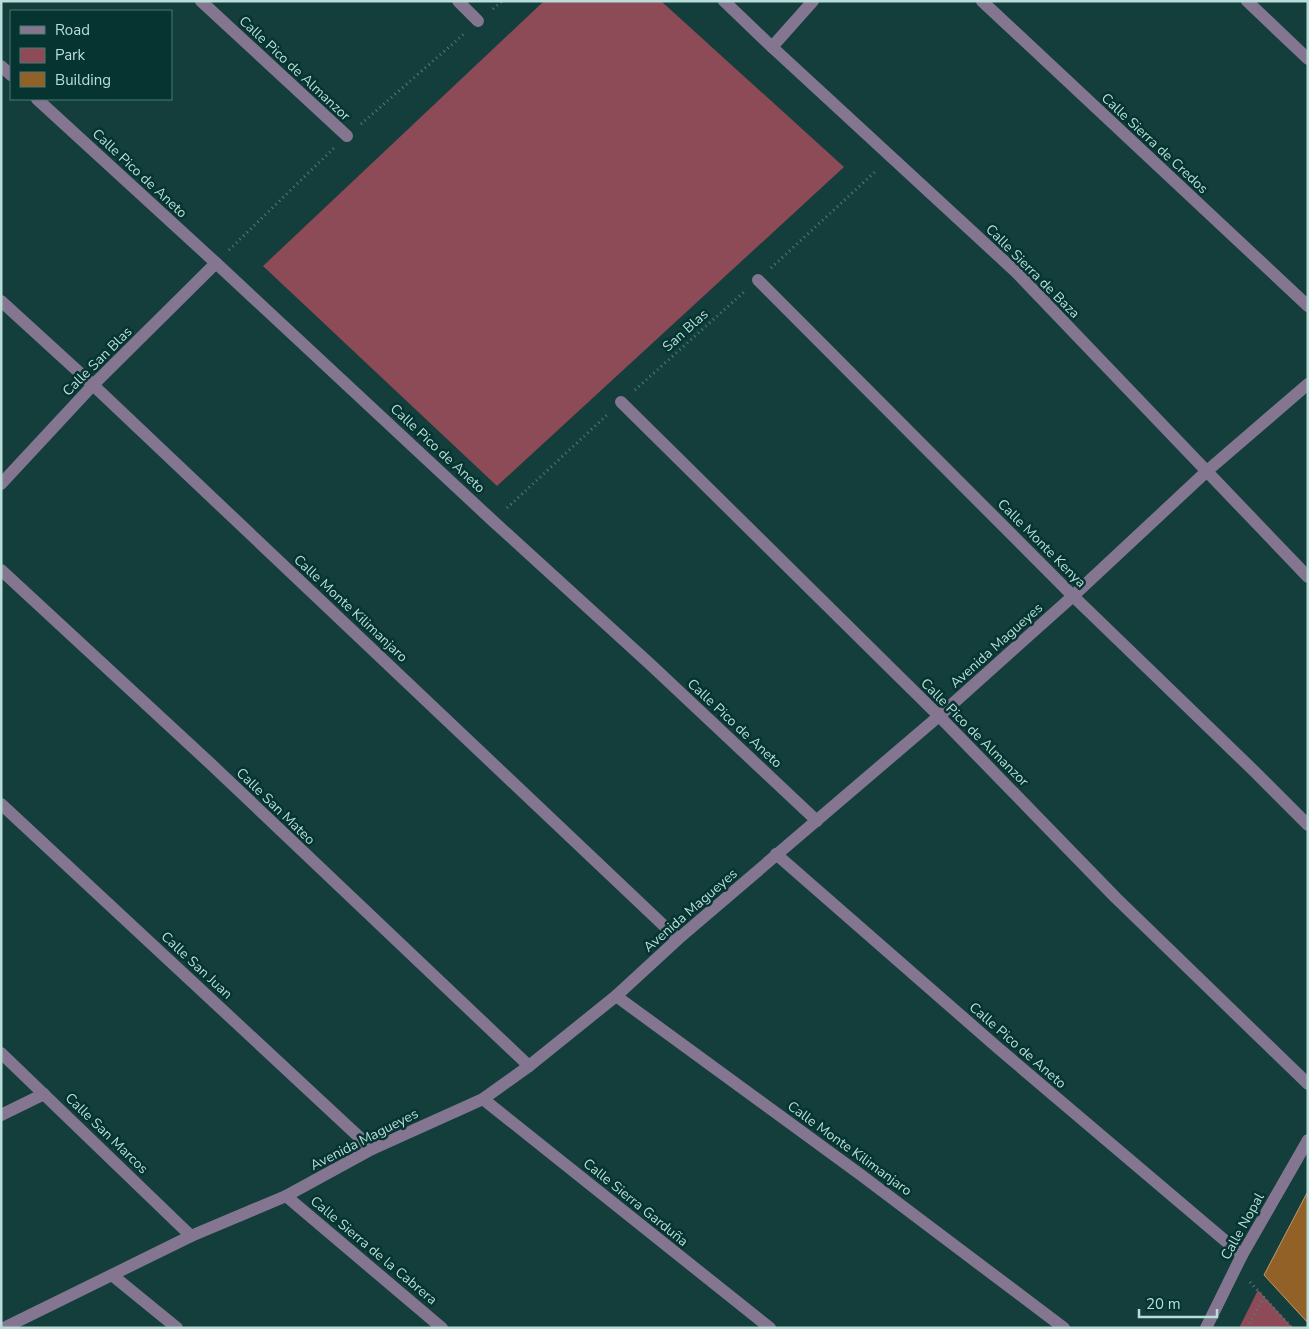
<svg xmlns="http://www.w3.org/2000/svg" width="1309" height="1329" font-family="'Nunito Sans',sans-serif">
<rect width="100%" height="100%" fill="#133e3b"/>
<g fill="#8d4a57">
<path d="M544 1H661L844 167 497 486 263 266Z"/>
<path d="M1258 1290 1293 1328H1239Z"/>
</g>
<path fill="#916128" stroke="#c3986a" d="M1308 1191V1323L1264 1275Z"/>
<g fill="none" stroke-linecap="round" stroke-linejoin="round">
<g stroke="#557d7a" stroke-width="3" stroke-dasharray="1 4" stroke-linecap="butt">
<path d="M493 9 502 1"/>
<path d="M361 124 464 34"/>
<path d="M229 250 334 148"/>
<path d="M771 268 877 170"/>
<path d="M635 390 744 292"/>
<path d="M507 508 608 414"/>
<path d="M1250 1282 1292 1328"/>
<path d="M1247 1328 1264 1297"/>
</g>
<g stroke="#847691" stroke-width="12">
<path d="M201 1 347 136"/>
<path d="M458 1 478 21"/>
<path d="M724 1 772 47 1016 272 1308 577"/>
<path d="M982 1 1308 306"/>
<path d="M1247 1 1308 59"/>
<path d="M772 47 813 1"/>
<path d="M1 66 11 75"/>
<path d="M37 99 216 263 493 521 651 665 817 821"/>
<path d="M758 280 1073 596 1253 770 1308 825"/>
<path d="M1 301 93 385 678 939"/>
<path d="M621 402 939 716 1116 898 1308 1084"/>
<path d="M1 484 93 385 216 263"/>
<path d="M1 570 213 766 529 1066"/>
<path d="M1 804 372 1149"/>
<path d="M776 854 998 1048 1242 1255"/>
<path d="M616 996 861 1175 1064 1328"/>
<path d="M1 1053 191 1236"/>
<path d="M483 1099 770 1328"/>
<path d="M1 1115 44 1094"/>
<path d="M286 1196 442 1328"/>
<path d="M112 1275 177 1328"/>
<path d="M4 1328 191 1236 286 1196 372 1149 483 1099 529 1066 616 996 678 939 939 716 1073 596 1207 471 1308 384"/>
<path d="M1206 1328 1242 1255 1308 1140"/>
</g>
</g>
<g text-anchor="middle" stroke-width="5" stroke-linejoin="round" paint-order="stroke">
<g font-size="14" fill="#b9deda" stroke="#053431">
<text transform="translate(295 68) rotate(43)" y="5">Calle Pico de Almanzor</text>
<text transform="translate(1155 143) rotate(43)" y="5">Calle Sierra de Credos</text>
<text transform="translate(140 173) rotate(43)" y="5">Calle Pico de Aneto</text>
<text transform="translate(1033 271) rotate(45)" y="5">Calle Sierra de Baza</text>
<text transform="translate(685 330) rotate(-42)" y="5">San Blas</text>
<text transform="translate(97 361) rotate(-45)" y="5">Calle San Blas</text>
<text transform="translate(438 448) rotate(43)" y="5">Calle Pico de Aneto</text>
<text transform="translate(1042 543) rotate(45)" y="5">Calle Monte Kenya</text>
<text transform="translate(351 608) rotate(43)" y="5">Calle Monte Kilimanjaro</text>
<text transform="translate(996 645) rotate(-42)" y="5">Avenida Magueyes</text>
<text transform="translate(735 723) rotate(43)" y="5">Calle Pico de Aneto</text>
<text transform="translate(975 732) rotate(45)" y="5">Calle Pico de Almanzor</text>
<text transform="translate(276 806) rotate(44)" y="5">Calle San Mateo</text>
<text transform="translate(690 910) rotate(-41)" y="5">Avenida Magueyes</text>
<text transform="translate(197 965) rotate(43)" y="5">Calle San Juan</text>
<text transform="translate(1018 1045) rotate(41)" y="5">Calle Pico de Aneto</text>
<text transform="translate(107 1133) rotate(44)" y="5">Calle San Marcos</text>
<text transform="translate(364 1139) rotate(-27)" y="5">Avenida Magueyes</text>
<text transform="translate(850 1148) rotate(36)" y="5">Calle Monte Kilimanjaro</text>
<text transform="translate(636 1202) rotate(39)" y="5">Calle Sierra Garduña</text>
<text transform="translate(1242 1226) rotate(-61)" y="5">Calle Nopal</text>
<text transform="translate(374 1250) rotate(40)" y="5">Calle Sierra de la Cabrera</text>
</g>
</g>
<rect width="1309" height="1329" fill="none" stroke="#b9deda" stroke-width="5"/>
<rect x="10" y="10" width="162" height="90" fill="#053431" stroke="#4d7875"/>
<rect x="20" y="26" width="25" height="8" fill="#847691" stroke="#4d7875"/>
<text x="55" y="35" font-size="15" fill="#b9deda">Road</text>
<rect x="20" y="48" width="25" height="15" fill="#8d4a57" stroke="#4d7875"/>
<text x="55" y="60" font-size="15" fill="#b9deda">Park</text>
<rect x="20" y="72" width="25" height="15" fill="#916128" stroke="#4d7875"/>
<text x="55" y="85" font-size="15" fill="#b9deda">Building</text>
<path d="M1139 1309v8h78v-8" fill="none" stroke="#b9deda" stroke-width="2.5"/>
<text x="1146" y="1309" font-size="15" fill="#b9deda" stroke="#053431" stroke-width="4" paint-order="stroke">20 m</text>
</svg>
